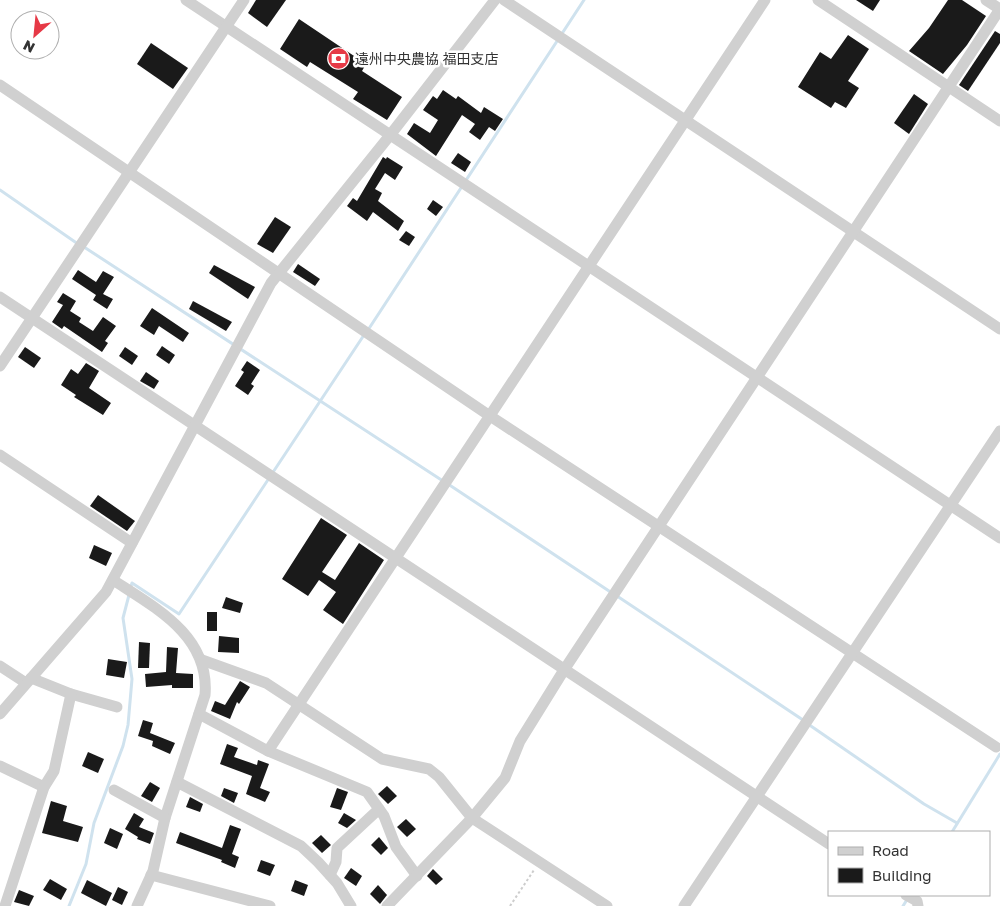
<svg xmlns="http://www.w3.org/2000/svg" width="1000" height="906" font-family="'Golos Text','Noto Sans JP',sans-serif">
<rect width="100%" height="100%" fill="#fff"/>
<g fill="none" stroke-linecap="round" stroke-linejoin="round">
<g stroke="#cfe2ee" stroke-width="3">
<path d="M0 190 78 244"/>
<path d="M84 247 443 481"/>
<path d="M368 330 584 0"/>
<path d="M448 484 612 593"/>
<path d="M130 589 132 583 179 614 364 335"/>
<path d="M617 596 803 720"/>
<path d="M808 724 924 804 957 823"/>
<path d="M952 832 1000 754"/>
<path d="M69 906 86 864 94 823 123 746 128 725 132 679 123 618 129 595"/>
<path d="M903 906 908 898"/>
</g>
</g>
<g fill="#1a1a1a">
<path d="M256 0H286L267 27 248 13Z"/>
<path d="M856 0H880L873 11Z"/>
<path d="M948 0H962L986 16 967 45 943 74 909 51 929 28Z"/>
<path d="M299 19 366 64 362 71 402 97 387 120 353 99 358 92 310 62 307 67 280 49Z"/>
<path d="M995 31 1000 34V43L968 91 959 85Z"/>
<path d="M848 35 869 49 848 81 859 88 846 108 835 102 831 108 798 87 820 52 831 59Z"/>
<path d="M151 43 188 68 173 89 137 64Z"/>
<path d="M443 90 456 99 458 96 481 113 484 107 503 119 495 131 489 127 480 140 469 132 475 124 462 115 436 156 407 134 414 123 430 133 438 120 423 110 433 96 437 99Z"/>
<path d="M914 94 928 104 909 134 894 123Z"/>
<path d="M458 153 471 162 465 172 451 163Z"/>
<path d="M383 157 386 159 387 157 403 167 395 180 385 173 375 189 382 193 378 201 404 221 398 231 373 212 367 221 347 206 353 198 357 201Z"/>
<path d="M433 200 443 207 436 216 427 209Z"/>
<path d="M275 217 291 227 273 253 257 244Z"/>
<path d="M406 231 415 237 409 246 399 240Z"/>
<path d="M298 264 320 279 315 286 293 272Z"/>
<path d="M214 265 255 287 248 299 209 273Z"/>
<path d="M78 270 96 282 103 271 114 277 103 294 113 299 107 309 93 300 96 295 72 279Z"/>
<path d="M63 293 76 301 70 311 81 318 79 322 93 331 103 317 116 326 105 341 108 343 102 352 64 326 62 329 52 322 63 305 57 302Z"/>
<path d="M193 301 232 322 226 331 189 309Z"/>
<path d="M152 308 189 333 183 342 159 326 154 335 140 326Z"/>
<path d="M162 346 175 355 169 364 156 355Z"/>
<path d="M25 347 41 358 34 368 18 357Z"/>
<path d="M125 347 138 356 132 365 119 356Z"/>
<path d="M247 361 260 370 251 384 254 386 248 395 235 386 244 372 241 370Z"/>
<path d="M86 363 99 371 89 388 111 403 103 415 74 397 76 395 61 385 71 369 78 374Z"/>
<path d="M146 372 159 381 154 389 140 381Z"/>
<path d="M98 495 135 521 127 531 90 506Z"/>
<path d="M321 518 347 535 322 572 335 580 359 543 384 560 343 624 323 610 336 592 319 580 308 596 282 579Z"/>
<path d="M94 545 112 553 106 566 89 558Z"/>
<path d="M226 597 243 603 240 613 222 608Z"/>
<rect x="207" y="612" width="10" height="19"/>
<path d="M219 636 239 638V653L218 652Z"/>
<path d="M139 642 150 643 149 668H138Z"/>
<path d="M167 647 178 648 176 673 193 674V688H172V685L146 687 145 674 166 672Z"/>
<path d="M108 659 127 662 124 678 106 675Z"/>
<path d="M240 681 250 687 239 704 237 702 230 719 211 711 215 701 225 705Z"/>
<path d="M143 720 153 723 150 733 175 743 170 754 152 746 153 741 138 736Z"/>
<path d="M227 744 238 748 234 757 257 765 258 760 269 764 260 788 270 792 265 802 246 794 252 776 220 764Z"/>
<path d="M88 752 104 759 98 773 82 766Z"/>
<path d="M150 782 160 788 152 802 141 796Z"/>
<path d="M387 786 397 796 388 804 378 794Z"/>
<path d="M224 788 238 793 234 803 221 796Z"/>
<path d="M337 788 348 792 341 810 330 807Z"/>
<path d="M190 797 203 804 200 812 186 807Z"/>
<path d="M51 801 67 806 63 821 83 827 78 842 42 833Z"/>
<path d="M134 813 144 819 139 827 154 833 150 844 137 839 138 837 125 829Z"/>
<path d="M344 813 356 820 347 828 338 823Z"/>
<path d="M406 819 416 829 407 837 397 827Z"/>
<path d="M230 825 241 829 232 854 239 857 235 868 221 862 222 860 176 843 180 832 222 848Z"/>
<path d="M110 828 123 834 117 849 104 843Z"/>
<path d="M321 835 331 845 322 853 312 843Z"/>
<path d="M379 837 388 848 381 855 371 845Z"/>
<path d="M261 860 275 865 270 876 257 871Z"/>
<path d="M351 868 362 876 356 886 344 878Z"/>
<path d="M433 869 443 879 436 885 427 876Z"/>
<path d="M50 879 67 889 61 900 43 890Z"/>
<path d="M87 880 112 893 106 906 81 893Z"/>
<path d="M295 880 308 885 304 896 291 891Z"/>
<path d="M378 885 387 895 380 904 370 894Z"/>
<path d="M118 887 128 892 122 905 112 900Z"/>
<path d="M19 890 34 896 29 906 14 902Z"/>
</g>
<g fill="none" stroke-linecap="round" stroke-linejoin="round">
<path stroke="#cdcdcd" stroke-width="2" stroke-dasharray="2.5 2.5" stroke-linecap="butt" d="M510 906 534 870"/>
<g stroke="#d0d0d0" stroke-width="11">
<path d="M186 0 1000 538"/>
<path d="M504 0 1000 329"/>
<path d="M818 0 1000 121"/>
<path d="M986 0 1000 9"/>
<path d="M0 85 490 416 996 747"/>
<path d="M0 297 829 844"/>
<path d="M0 366 244 0"/>
<path d="M0 455 132 543"/>
<path d="M113 580C156 608 210 636 205 695L165 818 153 871 137 906"/>
<path d="M202 660 266 683 382 759 429 769 439 777 472 818 607 906"/>
<path d="M0 666 26 683"/>
<path d="M31 678 71 694 117 707"/>
<path d="M0 714 106 592 271 283 391 134 495 0"/>
<path d="M199 714 268 751 367 792 384 816 396 847 417 876"/>
<path d="M268 751 765 0"/>
<path d="M0 766 44 787"/>
<path d="M177 782 301 846 318 862 337 883 351 906"/>
<path d="M114 790 165 818"/>
<path d="M151 875 270 906"/>
<path d="M330 875 336 862 337 848 379 809"/>
<path d="M906 895 917 901 918 906"/>
<path d="M5 906 44 787 54 771 71 694"/>
<path d="M387 906 472 818 505 778 520 741 564 670 1000 9"/>
<path d="M684 906 1000 431"/>
</g>
</g>
<defs>
<symbol id="bank-disc" viewBox="-11 -11 22 22"><circle r="9.5" fill="#e63946" stroke="#fff"/><path d="M-6-4H6V4H-6ZM0-2.3a2.3 2.3 0 1 0 0 4.6a2.3 2.3 0 1 0 0-4.6Z" fill="#fff"/></symbol>
</defs>
<g fill-rule="evenodd">
<use href="#bank-disc" x="326" y="46" width="25" height="25"/>
</g>
<g text-anchor="middle" stroke-width="5" stroke-linejoin="round" paint-order="stroke">
<g font-size="14" fill="#333" stroke="#fff" text-anchor="start">
<text x="355" y="64">遠州中央農協 福田支店</text>
</g>
</g>
<rect x="828" y="831" width="162" height="65" fill="#ffffff" stroke="#adadad"/>
<rect x="838" y="847" width="25" height="8" fill="#d0d0d0" stroke="#adadad"/>
<text x="872" y="856" font-size="15" fill="#333333">Road</text>
<rect x="838" y="868" width="25" height="15" fill="#1a1a1a" stroke="#adadad"/>
<text x="872" y="881" font-size="15" fill="#333333">Building</text>
<g transform="translate(35 35) rotate(207)"><circle r="24" fill="#ffffff" stroke="#adadad"/>
<path d="M0-4L9 19L0 12L-9 19Z" fill="#e63946"/>
<text y="-8" font-size="14" font-weight="bold" text-anchor="middle" fill="#333333">N</text>
</g>
</svg>
